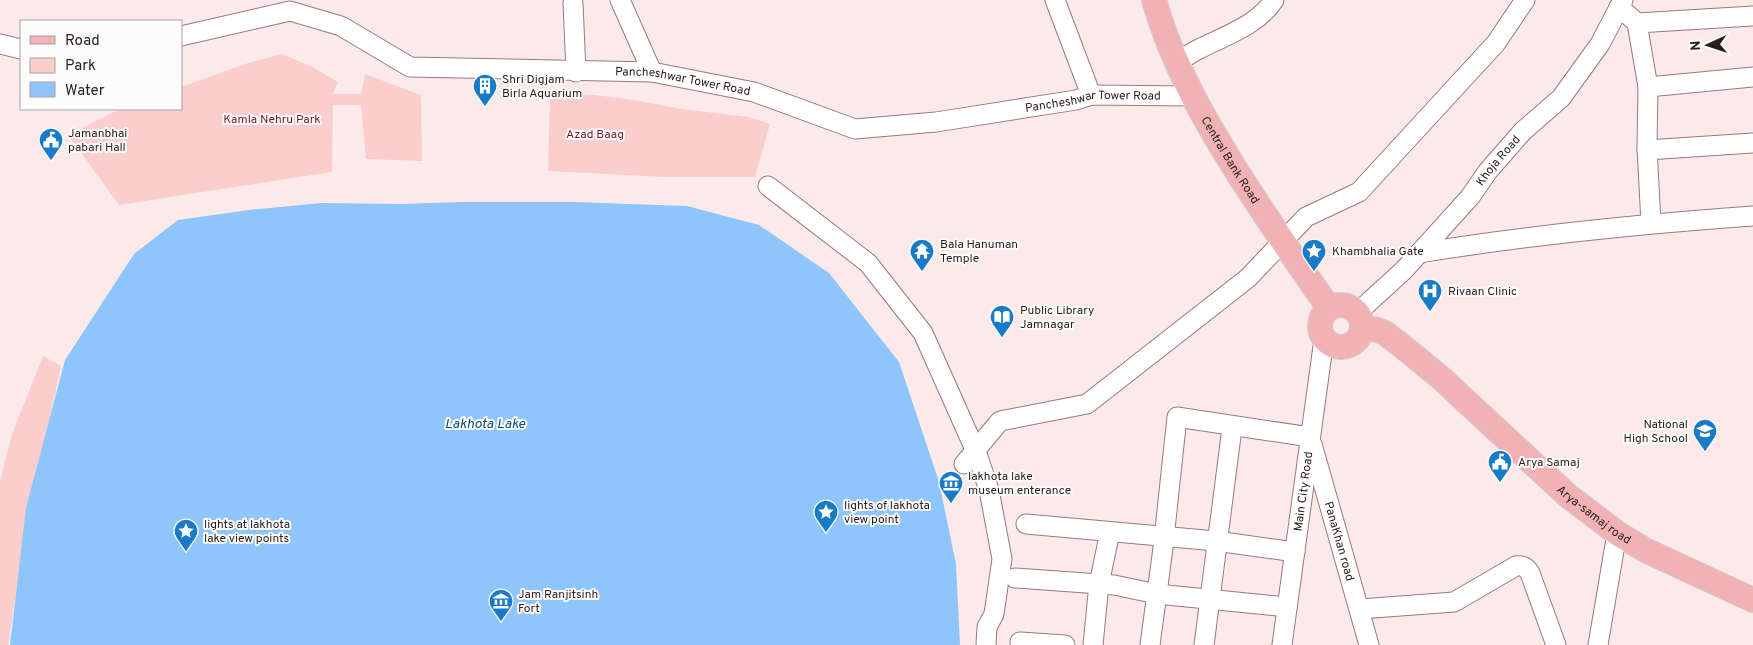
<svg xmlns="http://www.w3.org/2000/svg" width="1753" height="645" font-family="Overpass,sans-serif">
<rect width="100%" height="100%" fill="#fceaea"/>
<g fill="#fbcece">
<path d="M282 54 313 67 338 82 333 94H361L365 74 421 95 422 161 366 159 361 105H333L332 172 119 205 68 135 120 109H181V87L248 63Z"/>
<path d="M550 93 595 95 635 100 681 109 749 117 770 124 755 177H664L548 171Z"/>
<path d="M43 356 61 366 27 521 8 645H0V481L12 434Z"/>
</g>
<path fill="#8ec5fb" d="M461 202H574L687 206 759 225 829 273 899 362 939 482 956 564 960 645H10L26 508 65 360 134 254 178 220 249 210 321 203 402 204Z"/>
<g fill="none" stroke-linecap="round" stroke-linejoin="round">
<defs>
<g id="minor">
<path d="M620 0 652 72"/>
<path d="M1055 0 1091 95"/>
<path d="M573 3 576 72"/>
<path d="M1619 7 1637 23 1648 87 1647 147 1651 224"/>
<path d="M1637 23 1753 16"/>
<path id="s1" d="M181 36 290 11 341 26 410 67 652 72 754 92 855 129 936 122 1076 100 1091 95 1192 96"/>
<path d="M0 44 21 49"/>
<path d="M1176 63C1184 58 1191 53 1199 49 1225 36 1258 25 1274 0"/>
<path d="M1648 87 1753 77"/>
<path d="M1647 150 1753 143"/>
<path d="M768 186 868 263 923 333 977 454 989 490 1002 559 994 614 987 627 986 645"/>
<path d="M1419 253C1530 235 1641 224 1753 216"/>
<path id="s2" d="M1357 313 1404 270 1470 197 1488 171 1523 131 1561 98 1600 44 1623 0"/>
<path id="s3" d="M1312 444 1369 645"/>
<path d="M964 464 1000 421 1087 404 1248 278 1306 217 1359 192 1496 43 1525 0"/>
<path d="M1026 524 1216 541 1295 552"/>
<path d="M1015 578 1114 585 1157 594 1287 607"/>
<path d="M1360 609 1454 602 1516 566C1523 565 1526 567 1530 573L1556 645"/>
<path d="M1020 642 1065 645"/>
<path d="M1093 645 1099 584 1110 532"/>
<path d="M1150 645 1163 548 1177 417 1310 437"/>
<path d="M1204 645 1231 436"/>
<path id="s4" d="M1282 645 1324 339"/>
<path d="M1598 645 1617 533"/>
</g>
<g id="major">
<path id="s5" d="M1154 0C1172 64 1204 119 1239 175 1268 220 1298 264 1329 308"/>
<circle cx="1341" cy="326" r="21"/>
<path id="s6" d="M1362 330 1375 329 1385 333 1407 350 1441 378 1567 495 1617 533 1645 550 1753 600"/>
</g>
</defs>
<use href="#minor" stroke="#9d7778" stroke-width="21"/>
<use href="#major" stroke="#d0cdcd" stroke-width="26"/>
<use href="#minor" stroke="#fff" stroke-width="19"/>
<use href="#major" stroke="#f1b2b5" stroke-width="24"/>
</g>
<defs>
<symbol id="building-pin" viewBox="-11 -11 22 30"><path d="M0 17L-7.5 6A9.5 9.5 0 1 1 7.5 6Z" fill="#197bc7" stroke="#fcfcfc"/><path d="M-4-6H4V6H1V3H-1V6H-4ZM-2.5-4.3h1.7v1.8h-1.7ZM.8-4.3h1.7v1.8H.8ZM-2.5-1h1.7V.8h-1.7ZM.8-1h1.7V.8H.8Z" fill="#fff"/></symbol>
<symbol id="civic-pin" viewBox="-11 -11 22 30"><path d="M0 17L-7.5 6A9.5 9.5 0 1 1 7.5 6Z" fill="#197bc7" stroke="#fcfcfc"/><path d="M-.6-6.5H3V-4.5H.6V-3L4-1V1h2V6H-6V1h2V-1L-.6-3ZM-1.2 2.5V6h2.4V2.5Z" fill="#fff"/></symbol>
<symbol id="temple-pin" viewBox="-11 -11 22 30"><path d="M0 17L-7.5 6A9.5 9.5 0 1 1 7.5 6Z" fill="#197bc7" stroke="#fcfcfc"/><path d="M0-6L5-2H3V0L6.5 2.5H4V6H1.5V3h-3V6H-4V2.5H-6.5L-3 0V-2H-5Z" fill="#fff"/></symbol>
<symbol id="sight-pin" viewBox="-11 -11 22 30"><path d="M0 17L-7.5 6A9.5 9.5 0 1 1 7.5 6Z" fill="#197bc7" stroke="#fcfcfc"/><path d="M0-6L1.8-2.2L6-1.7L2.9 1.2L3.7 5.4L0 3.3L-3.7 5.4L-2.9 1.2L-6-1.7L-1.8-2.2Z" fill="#fff"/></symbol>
<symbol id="hospital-pin" viewBox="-11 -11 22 30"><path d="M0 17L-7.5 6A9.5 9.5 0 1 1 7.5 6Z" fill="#197bc7" stroke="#fcfcfc"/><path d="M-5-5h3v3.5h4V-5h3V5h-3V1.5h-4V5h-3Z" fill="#fff"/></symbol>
<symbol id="library-pin" viewBox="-11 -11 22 30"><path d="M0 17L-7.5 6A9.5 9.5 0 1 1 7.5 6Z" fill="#197bc7" stroke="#fcfcfc"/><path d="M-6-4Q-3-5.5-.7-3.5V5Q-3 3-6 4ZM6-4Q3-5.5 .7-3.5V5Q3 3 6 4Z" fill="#fff"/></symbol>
<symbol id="school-pin" viewBox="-11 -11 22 30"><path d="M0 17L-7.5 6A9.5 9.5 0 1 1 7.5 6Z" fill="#197bc7" stroke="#fcfcfc"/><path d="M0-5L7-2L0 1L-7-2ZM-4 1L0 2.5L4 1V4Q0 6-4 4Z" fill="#fff"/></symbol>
<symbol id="museum-pin" viewBox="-11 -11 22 30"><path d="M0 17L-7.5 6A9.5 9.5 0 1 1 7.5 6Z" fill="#197bc7" stroke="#fcfcfc"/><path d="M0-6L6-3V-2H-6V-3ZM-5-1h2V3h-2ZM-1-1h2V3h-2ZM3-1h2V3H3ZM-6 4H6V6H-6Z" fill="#fff"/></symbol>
</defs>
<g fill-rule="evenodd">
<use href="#building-pin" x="471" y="72" width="28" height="38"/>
<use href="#civic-pin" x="37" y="126" width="28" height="38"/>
<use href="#temple-pin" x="908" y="237" width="28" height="38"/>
<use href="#sight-pin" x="1300" y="237" width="28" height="38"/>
<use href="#hospital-pin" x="1416" y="277" width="28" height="38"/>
<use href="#library-pin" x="988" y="303" width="28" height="38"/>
<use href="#school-pin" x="1691" y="417" width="28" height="38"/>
<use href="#civic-pin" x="1486" y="448" width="28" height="38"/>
<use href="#museum-pin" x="937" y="469" width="28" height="38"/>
<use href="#sight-pin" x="812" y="498" width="28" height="38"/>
<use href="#sight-pin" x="172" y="517" width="28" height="38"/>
<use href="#museum-pin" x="487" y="587" width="28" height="38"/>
</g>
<g text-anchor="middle" stroke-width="4" stroke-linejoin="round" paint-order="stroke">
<g font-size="12" fill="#2b1c1c" stroke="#fcfcfc" text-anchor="start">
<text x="502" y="83">Shri Digjam<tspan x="502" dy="14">Birla Aquarium</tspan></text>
<text x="68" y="137">Jamanbhai<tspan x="68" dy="14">pabari Hall</tspan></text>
<text x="940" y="248">Bala Hanuman<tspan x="940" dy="14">Temple</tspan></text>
<text x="1332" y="255">Khambhalia Gate</text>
<text x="1448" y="295">Rivaan Clinic</text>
<text x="1020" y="314">Public Library<tspan x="1020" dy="14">Jamnagar</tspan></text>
<text x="1688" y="428" text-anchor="end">National<tspan x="1688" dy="14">High School</tspan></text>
<text x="1518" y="466">Arya Samaj</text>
<text x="968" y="480">lakhota lake<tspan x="968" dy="14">museum enterance</tspan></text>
<text x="844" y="509">lights of lakhota<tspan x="844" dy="14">view point</tspan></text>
<text x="204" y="528">lights at lakhota<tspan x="204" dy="14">lake view points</tspan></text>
<text x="518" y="598">Jam Ranjitsinh<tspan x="518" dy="14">Fort</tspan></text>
</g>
<g font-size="12" fill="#2b1c1c" stroke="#fcfcfc">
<text dy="4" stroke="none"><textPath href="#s1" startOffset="519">Pancheshwar Tower Road</textPath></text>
<text dy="4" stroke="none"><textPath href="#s1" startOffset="939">Pancheshwar Tower Road</textPath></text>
<text dy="4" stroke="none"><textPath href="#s5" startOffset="178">Central Bank Road</textPath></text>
<text dy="4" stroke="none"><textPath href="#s2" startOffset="208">Khoja Road</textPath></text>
<text dy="4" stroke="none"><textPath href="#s4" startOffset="155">Main City Road</textPath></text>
<text dy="4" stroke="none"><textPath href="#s6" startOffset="301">Arya-samaj road</textPath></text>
<text dy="4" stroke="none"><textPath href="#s3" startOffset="101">PanaKhan road</textPath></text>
</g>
<g font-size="12" fill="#751927" stroke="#fcfcfc">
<text x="272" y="123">Kamla Nehru Park</text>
<text x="595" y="138">Azad Baag</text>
</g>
<g font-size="14" font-style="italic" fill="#0f4c7c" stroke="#fcfcfc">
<text x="485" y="428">Lakhota Lake</text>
</g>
</g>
<rect x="20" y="20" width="162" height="90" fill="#fcfcfc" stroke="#a8a2a2"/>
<rect x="30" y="36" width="25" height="8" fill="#f1b2b5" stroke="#a8a2a2"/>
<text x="65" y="45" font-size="15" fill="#2b1c1c">Road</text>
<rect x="30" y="58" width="25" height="15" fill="#fbcece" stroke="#a8a2a2"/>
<text x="65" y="70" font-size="15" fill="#2b1c1c">Park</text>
<rect x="30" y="82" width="25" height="15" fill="#8ec5fb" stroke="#a8a2a2"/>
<text x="65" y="95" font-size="15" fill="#2b1c1c">Water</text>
<g transform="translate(1708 45) rotate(267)" stroke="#fcfcfc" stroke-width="4" paint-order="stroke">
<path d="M0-4L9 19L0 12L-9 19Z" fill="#2b1c1c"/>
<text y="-8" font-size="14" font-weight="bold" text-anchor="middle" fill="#2b1c1c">N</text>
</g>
</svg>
